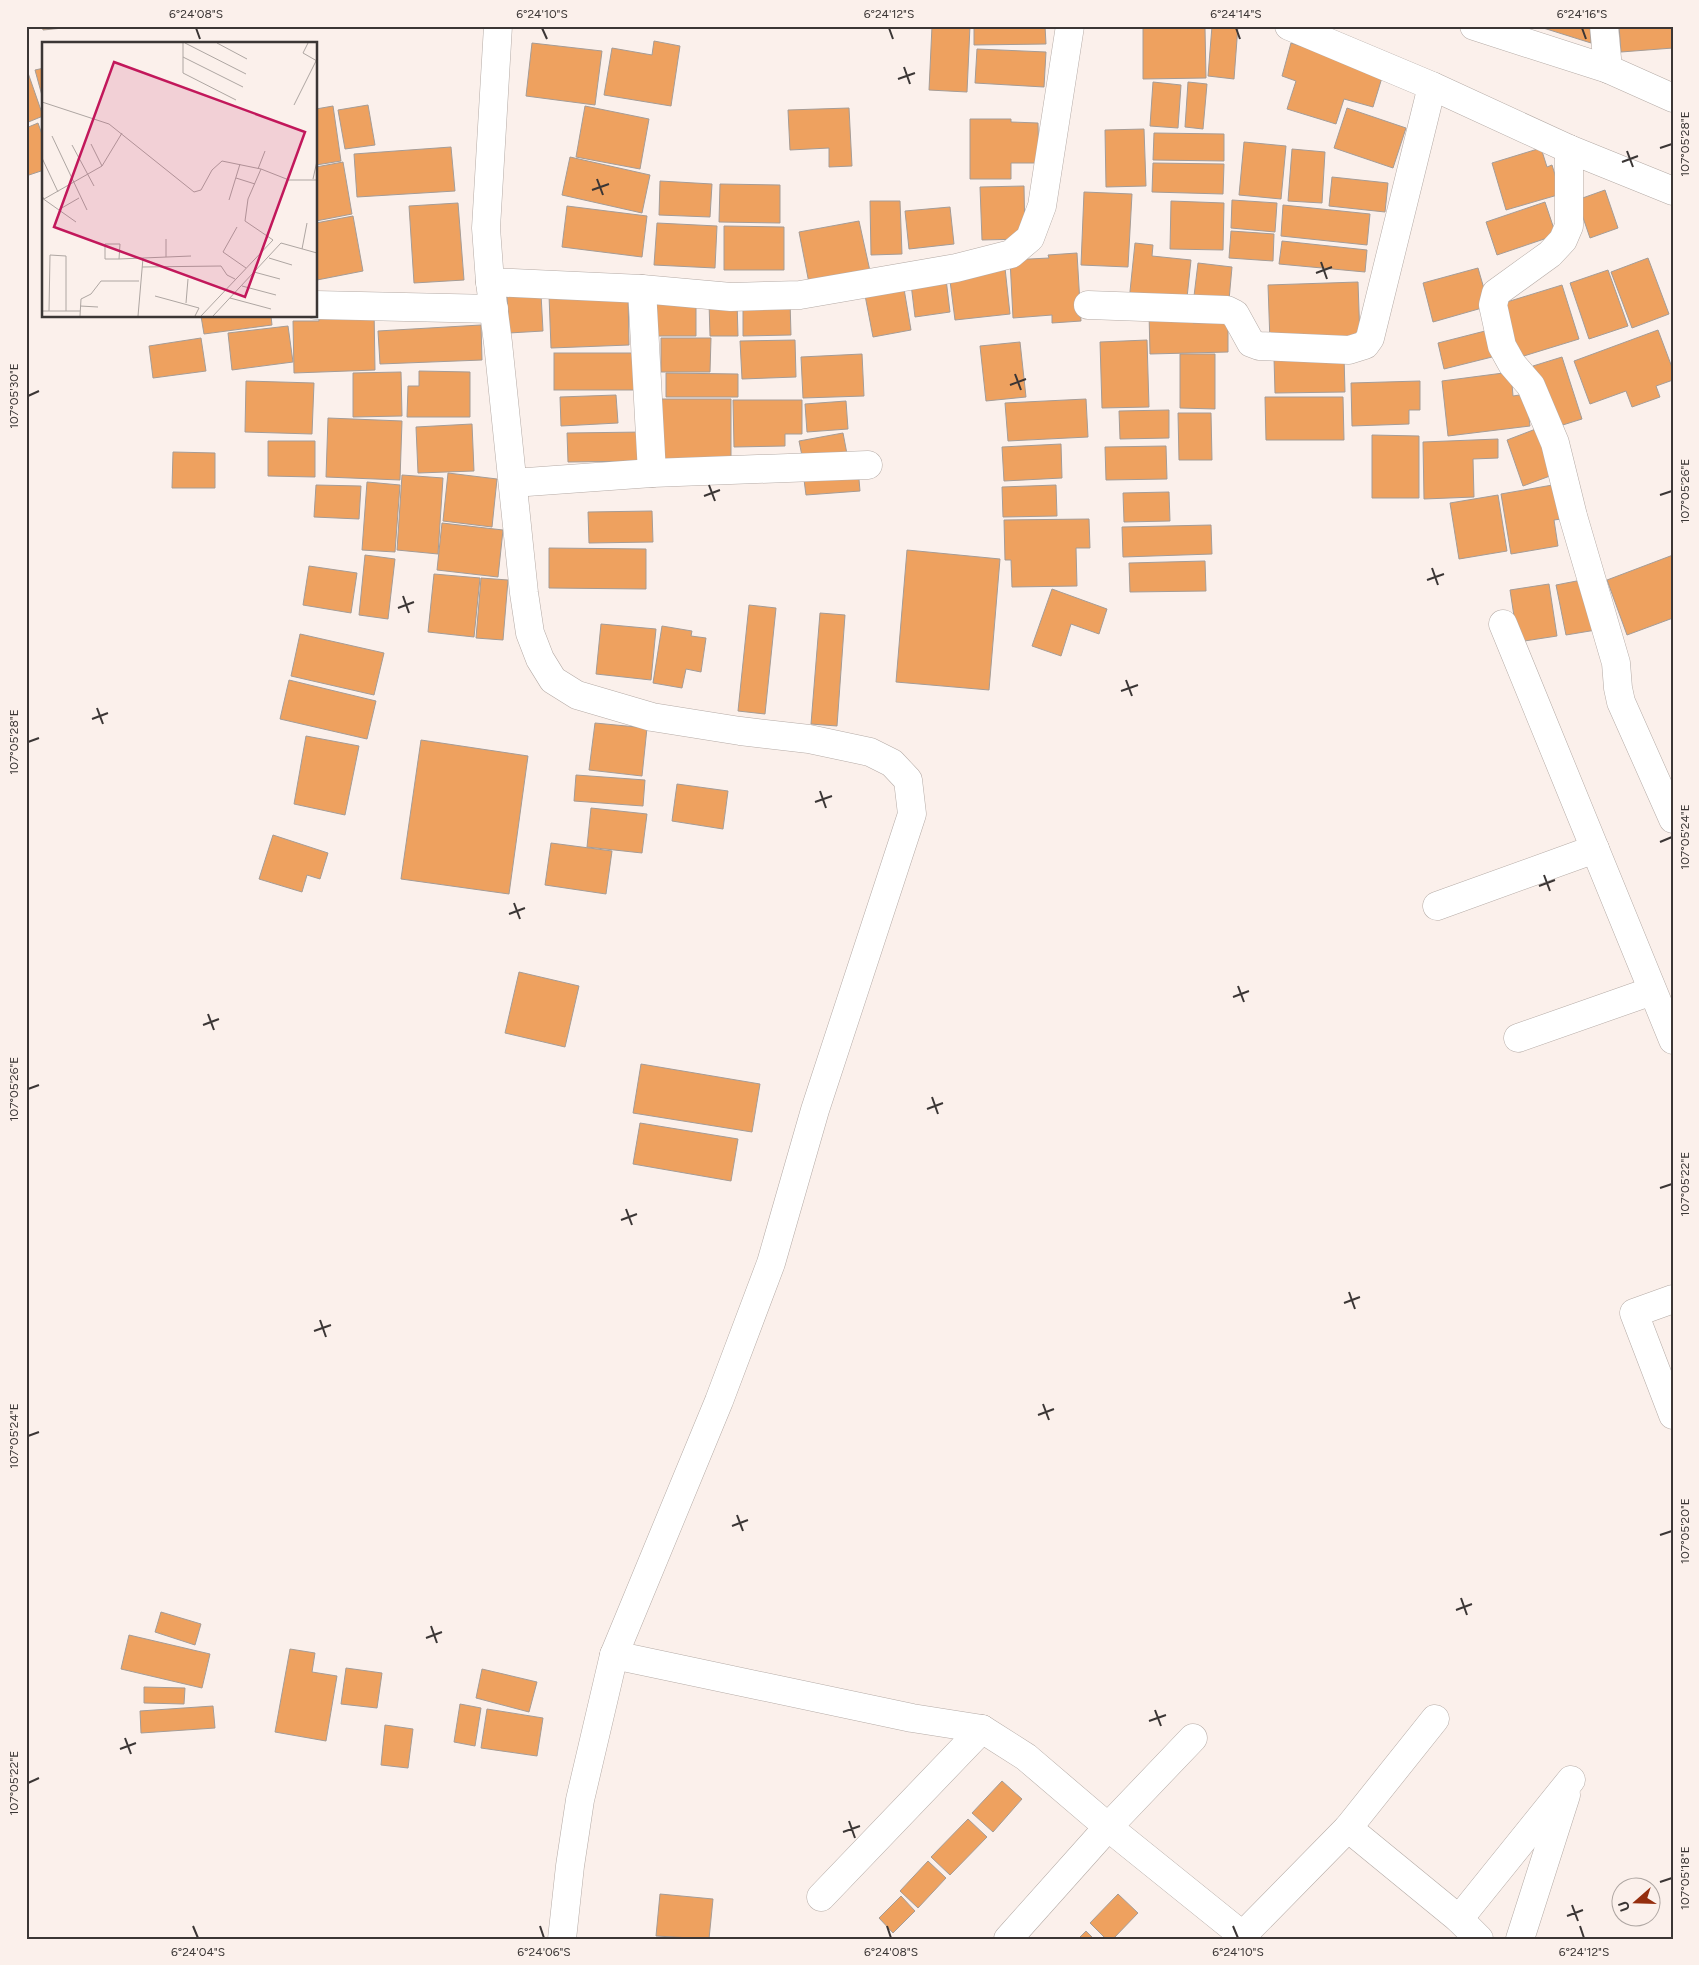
<svg xmlns="http://www.w3.org/2000/svg" width="1699" height="1965" font-family="Figtree,sans-serif">
<rect width="100%" height="100%" fill="#fbf0eb"/>
<g fill="#eea15f" stroke="#a59c96">
<path d="M42 26H84L43 30Z"/>
<path d="M932 26H970L967 92 929 90Z"/>
<path d="M974 26H1045L1046 44 974 45Z"/>
<path d="M1212 26H1238L1234 79 1208 76Z"/>
<path d="M1537 26H1590L1591 43Z"/>
<path d="M1619 26H1673V48L1621 52Z"/>
<path d="M1143 28H1205L1206 78 1143 79Z"/>
<path d="M654 41 680 46 671 106 604 95 612 48 652 55Z"/>
<path d="M532 43 602 51 595 105 526 96Z"/>
<path d="M1291 43 1384 71 1373 107 1344 99 1336 124 1287 109 1296 81 1282 76Z"/>
<path d="M977 49 1046 52 1044 87 975 83Z"/>
<path d="M44 68V103L35 70Z"/>
<path d="M27 70 43 116 26 123V71Z"/>
<path d="M1153 82 1181 85 1178 128 1150 126Z"/>
<path d="M1188 82 1207 84 1203 129 1185 127Z"/>
<path d="M368 105 375 145 345 149 338 110Z"/>
<path d="M333 106 341 161 316 165V109Z"/>
<path d="M585 106 649 119 640 169 576 157Z"/>
<path d="M849 108 852 166 829 167V148L790 150 788 110Z"/>
<path d="M1347 108 1406 128 1393 168 1334 148Z"/>
<path d="M970 119H1011V122L1038 123 1039 163H1011V179H970Z"/>
<path d="M38 123 44 140V170L26 176V128Z"/>
<path d="M1144 129 1146 186 1106 187 1105 130Z"/>
<path d="M1154 133 1224 134V161L1153 160Z"/>
<path d="M1244 142 1286 146 1281 199 1239 195Z"/>
<path d="M451 147 455 191 357 197 354 154Z"/>
<path d="M1541 148 1547 167 1552 165 1561 194 1506 210 1492 163Z"/>
<path d="M1292 149 1325 152 1322 203 1288 201Z"/>
<path d="M570 157 650 175 642 213 562 195Z"/>
<path d="M343 162 352 214 316 221V167Z"/>
<path d="M1153 163 1224 164 1223 194 1152 192Z"/>
<path d="M1332 177 1388 183 1385 212 1329 206Z"/>
<path d="M660 181 712 184 710 217 659 215Z"/>
<path d="M720 184 780 185V223L719 222Z"/>
<path d="M1024 186 1025 239 982 240 980 187Z"/>
<path d="M1605 190 1618 228 1590 238 1577 200Z"/>
<path d="M1084 192 1132 194 1128 267 1081 265Z"/>
<path d="M1232 200 1277 203 1275 232 1231 228Z"/>
<path d="M870 201H900L902 254 871 255Z"/>
<path d="M1171 201 1224 203 1223 250 1170 249Z"/>
<path d="M1545 202 1556 235 1497 255 1486 222Z"/>
<path d="M458 203 464 280 414 283 409 206Z"/>
<path d="M1283 205 1370 214 1367 245 1281 236Z"/>
<path d="M567 206 647 216 642 257 562 247Z"/>
<path d="M950 207 954 244 909 249 905 211Z"/>
<path d="M353 216 363 271 317 280 316 223Z"/>
<path d="M859 221 870 271 809 283 799 232Z"/>
<path d="M657 223 717 226 715 268 654 265Z"/>
<path d="M724 226 784 227V270H724Z"/>
<path d="M1231 231 1274 234 1273 261 1229 258Z"/>
<path d="M1282 241 1367 250 1365 272 1279 264Z"/>
<path d="M1135 243 1153 245 1152 256 1191 260 1186 307 1129 301Z"/>
<path d="M1077 253 1081 321 1052 323V315L1013 318 1010 260 1049 258 1048 255Z"/>
<path d="M1648 258 1669 314 1632 328 1611 272Z"/>
<path d="M1198 263 1232 267 1229 300 1194 296Z"/>
<path d="M1005 268 1010 314 955 320 949 273Z"/>
<path d="M1478 268 1489 306 1433 322 1423 283Z"/>
<path d="M1608 270 1628 326 1589 339 1570 283Z"/>
<path d="M946 279 950 312 915 317 911 284Z"/>
<path d="M1358 282 1360 339 1270 342 1268 285Z"/>
<path d="M903 283 911 330 873 337 864 290Z"/>
<path d="M1562 285 1579 339 1514 359 1497 305Z"/>
<path d="M628 292 629 345 551 348 549 295Z"/>
<path d="M541 294 543 331 509 333 507 296Z"/>
<path d="M648 301H696V336H647Z"/>
<path d="M737 301 738 336H710L709 302Z"/>
<path d="M790 301 791 335 743 336V302Z"/>
<path d="M318 308 374 309 375 370 294 373 293 321H319Z"/>
<path d="M1193 312V323L1228 322V352L1150 354 1149 313Z"/>
<path d="M201 316H271L272 325 204 334Z"/>
<path d="M481 325 482 360 380 364 378 331Z"/>
<path d="M288 326 293 362 232 370 228 333Z"/>
<path d="M1489 330 1496 356 1444 369 1438 343Z"/>
<path d="M1658 330 1673 370V380L1656 386 1660 397 1632 407 1626 391 1590 404 1574 361Z"/>
<path d="M201 338 206 371 153 378 149 346Z"/>
<path d="M661 338H711L710 372H661Z"/>
<path d="M795 340 796 377 742 379 740 341Z"/>
<path d="M1147 340 1149 407 1102 408 1100 342Z"/>
<path d="M1020 342 1026 397 986 401 980 346Z"/>
<rect x="554" y="353" width="83" height="37"/>
<path d="M862 354 864 396 803 398 801 357Z"/>
<path d="M1180 354H1215V409L1180 408Z"/>
<path d="M1344 357 1345 392 1275 393 1274 358Z"/>
<path d="M1562 357 1582 419 1553 428 1533 366Z"/>
<path d="M419 371 470 372V417H407L408 386H419Z"/>
<path d="M401 372 402 416 353 417V373Z"/>
<path d="M1511 372 1513 396 1526 394 1530 426 1448 436 1442 381Z"/>
<path d="M666 373 738 374V397H666Z"/>
<path d="M246 381 314 383 312 434 245 432Z"/>
<path d="M1420 381V410H1409V424L1352 426 1351 383Z"/>
<path d="M616 395 618 423 561 426 560 397Z"/>
<path d="M1265 397H1343L1344 440H1266Z"/>
<path d="M659 399H731V463L660 462Z"/>
<path d="M1086 399 1088 437 1008 441 1005 403Z"/>
<path d="M733 400H802V434H785V446L734 447Z"/>
<path d="M846 401 848 429 807 432 805 404Z"/>
<path d="M1169 410V438L1120 439 1119 411Z"/>
<path d="M1178 413H1211L1212 460H1179Z"/>
<path d="M328 418 402 421 400 480 326 477Z"/>
<path d="M472 424 474 471 418 473 416 427Z"/>
<path d="M1541 427 1558 473 1523 486 1507 440Z"/>
<path d="M644 432V461L568 462 567 433Z"/>
<path d="M843 433 847 454 803 461 799 441Z"/>
<path d="M1372 435 1419 436V498H1372Z"/>
<path d="M1498 439V458L1473 459 1474 497 1424 499 1423 442Z"/>
<path d="M268 441H315V477L268 476Z"/>
<path d="M1061 444 1062 478 1004 481 1002 447Z"/>
<path d="M1166 446 1167 479 1106 480 1105 447Z"/>
<path d="M173 452 215 453V488H172Z"/>
<path d="M858 468 860 491 806 495 803 472Z"/>
<path d="M448 473 497 479 492 527 443 521Z"/>
<path d="M402 475 443 478 438 554 397 550Z"/>
<path d="M367 482 400 485 395 552 362 550Z"/>
<path d="M1564 483 1569 518 1554 520 1558 546 1511 554 1501 494Z"/>
<path d="M316 485 361 486 359 519 314 517Z"/>
<path d="M1056 485 1057 516 1003 517 1002 487Z"/>
<path d="M1169 492 1170 521 1124 522 1123 493Z"/>
<path d="M1498 495 1507 551 1459 559 1450 503Z"/>
<path d="M652 511 653 542 589 543 588 512Z"/>
<path d="M1089 519 1090 548H1076L1077 586 1012 587 1011 560H1005L1004 520Z"/>
<path d="M442 523 503 530 498 577 437 570Z"/>
<path d="M1211 525 1212 554 1123 557 1122 527Z"/>
<path d="M549 548 646 549V589L549 588Z"/>
<path d="M907 550 1000 559 989 690 896 682Z"/>
<path d="M365 555 395 559 388 619 359 615Z"/>
<path d="M1673 555V618L1627 635 1607 580Z"/>
<path d="M1205 561 1206 591 1130 592 1129 563Z"/>
<path d="M309 566 357 573 351 613 303 605Z"/>
<path d="M434 574 480 578 474 637 428 632Z"/>
<path d="M481 578 508 580 503 640 476 638Z"/>
<path d="M1587 579 1596 630 1566 635 1556 585Z"/>
<path d="M1549 584 1557 636 1518 642 1510 590Z"/>
<path d="M1052 589 1107 609 1099 634 1071 624 1061 656 1032 646Z"/>
<path d="M749 605 776 608 765 714 738 711Z"/>
<path d="M820 613 845 615 837 726 811 724Z"/>
<path d="M601 624 656 629 651 680 596 674Z"/>
<path d="M662 626 692 631 691 636 706 638 701 672 686 669 682 688 653 683Z"/>
<path d="M300 634 384 653 374 695 291 676Z"/>
<path d="M289 680 376 701 367 739 280 719Z"/>
<path d="M595 723 647 728 642 776 589 770Z"/>
<path d="M306 736 359 746 345 815 294 804Z"/>
<path d="M421 740 528 756 509 894 401 879Z"/>
<path d="M576 775 645 780 643 806 574 801Z"/>
<path d="M677 784 728 791 723 829 672 821Z"/>
<path d="M591 808 647 814 642 853 587 847Z"/>
<path d="M273 835 328 853 320 879 307 875 302 892 259 879Z"/>
<path d="M551 843 612 851 606 894 545 885Z"/>
<path d="M519 972 579 986 565 1047 505 1033Z"/>
<path d="M641 1064 760 1084 752 1132 633 1113Z"/>
<path d="M640 1123 738 1139 731 1181 633 1164Z"/>
<path d="M161 1612 201 1624 195 1645 155 1632Z"/>
<path d="M129 1635 210 1654 202 1688 121 1669Z"/>
<path d="M290 1649 315 1653 312 1672 337 1676 326 1741 275 1732Z"/>
<path d="M346 1668 382 1673 377 1708 341 1704Z"/>
<path d="M482 1669 537 1682 529 1712 476 1698Z"/>
<path d="M144 1687 185 1688 184 1704 144 1703Z"/>
<path d="M460 1704 481 1708 475 1746 454 1742Z"/>
<path d="M213 1706 215 1728 141 1733 140 1711Z"/>
<path d="M487 1709 543 1718 537 1756 481 1748Z"/>
<path d="M385 1725 413 1729 408 1768 381 1765Z"/>
<path d="M1002 1781 1022 1799 993 1832 972 1813Z"/>
<path d="M968 1819 987 1837 950 1875 931 1857Z"/>
<path d="M928 1861 946 1878 918 1908 900 1891Z"/>
<path d="M660 1894 713 1899 709 1939 656 1936Z"/>
<path d="M1118 1894 1138 1913 1113 1939H1106L1090 1923Z"/>
<path d="M901 1896 915 1911 893 1933 879 1918Z"/>
<path d="M1086 1931 1094 1939H1078Z"/>
</g>
<g fill="none" stroke-linecap="round" stroke-linejoin="round">
<defs>
<g id="minor">
<path d="M498 26 486 228 490 282 498 343 524 593 530 633 540 659 553 680 577 695 652 717 740 731 809 739 870 752 892 763 908 780 912 814 815 1110 771 1263 719 1401 614 1655 580 1800 570 1866 562 1939"/>
<path d="M1289 26 1432 86 1569 149 1673 191"/>
<path d="M1474 26 1608 69 1673 98"/>
<path d="M1604 26 1608 69"/>
<path d="M1569 149V226L1563 240 1550 254 1496 293 1493 305 1502 346 1512 364 1531 386 1555 443 1573 516 1616 663 1618 688 1621 702 1673 819"/>
<path d="M490 282 642 289 731 297 800 295 956 268 1011 254 1030 238 1042 206 1070 26"/>
<path d="M642 289 652 473"/>
<path d="M316 305 494 309"/>
<path d="M1088 305 1227 310 1235 314 1251 343 1259 346 1349 350 1365 345 1370 338 1432 86"/>
<path d="M513 483 652 473 868 465"/>
<path d="M1503 624 1673 1040"/>
<path d="M1437 906 1595 849"/>
<path d="M1518 1038 1652 991"/>
<path d="M1673 1299 1634 1313 1673 1415"/>
<path d="M614 1655 912 1718 982 1729 1026 1757 1108 1827 1247 1939"/>
<path d="M1348 1828 1459 1919 1479 1939"/>
<path d="M821 1897 982 1729"/>
<path d="M1459 1919 1571 1780"/>
<path d="M1008 1939 1108 1827 1193 1738"/>
<path d="M1239 1939 1348 1828 1435 1719"/>
<path d="M1520 1939 1566 1795"/>
</g>
</defs>
<use href="#minor" stroke="#b5aba6" stroke-width="29"/>
<use href="#minor" stroke="#fff" stroke-width="28"/>
</g>
<path fill="none" stroke="#3b3635" stroke-width="2" d="M196 28 200 39M542 28 547 39M889 28 893 39M1236 28 1240 39M1582 28 1586 39M904 67 910 84M898 79 915 73M1660 148 1672 144M1627 151 1633 167M1622 162 1638 156M597 179 603 195M592 190 609 184M1321 262 1327 279M1316 273 1332 267M1015 374 1021 390M1010 385 1026 379M28 396 39 391M709 485 715 501M1660 495 1672 491M704 496 720 490M1432 568 1438 585M1427 580 1444 574M403 596 409 613M398 608 414 602M1126 680 1132 696M1121 691 1138 685M97 708 103 724M92 719 108 713M28 742 39 738M820 791 826 808M815 802 832 796M1660 842 1672 837M1544 875 1550 891M1539 886 1555 880M514 903 520 919M509 914 525 908M1238 986 1244 1002M1233 997 1249 991M208 1014 214 1030M203 1025 219 1019M28 1089 39 1085M932 1097 938 1114M927 1109 943 1103M1660 1188 1672 1184M626 1209 632 1225M621 1220 637 1214M1349 1292 1355 1309M1344 1303 1360 1297M320 1320 326 1337M314 1331 331 1325M1043 1404 1049 1420M1038 1415 1054 1409M28 1436 39 1432M737 1515 743 1531M732 1526 748 1520M1660 1535 1672 1531M1461 1598 1467 1615M1456 1610 1472 1604M431 1626 437 1643M426 1638 442 1632M1155 1710 1161 1726M1149 1721 1166 1715M125 1738 131 1754M120 1749 136 1743M28 1783 39 1778M849 1821 855 1838M843 1832 860 1826M1660 1882 1672 1878M1572 1905 1578 1921M1567 1916 1583 1910M193 1926 198 1938M540 1926 544 1938M887 1926 891 1938M1233 1926 1238 1938M1580 1926 1584 1938"/>
<g transform="translate(42 42)">
<rect width="275" height="275" fill="#fbf0eb"/>
<path fill="none" stroke="#aea6a2" stroke-width="1" d="M141 1V31L194 58M143 1 204 32M175 1 205 17M266 1 261 11 275 19M141 15 201 45M0 60 67 82 152 150 159 148 170 128 180 119 219 127 247 138H275M252 63 275 17M10 94 45 168M49 102 60 124M30 103 52 144M0 116 16 150M216 127 223 109M194 136 213 142M271 137 275 119M0 154 2 157 60 124 80 91M0 156 34 180M187 158 198 122M18 167 37 156M195 185 181 210 204 226M260 207 265 181M124 215V197M227 216 250 223M77 217 78 202H63V217H77L101 216M100 225 179 224 185 233 193 237M212 230 238 237M200 244 234 253M113 254 157 266 153 274M188 256 229 267M144 261 146 237M38 264 56 265M0 269H38M7 269 8 213 24 214V269M38 274 39 257 49 252 59 239H97M96 274 101 216 149 214M159 274 231 198 203 179 206 157 219 127M171 274 239 201 275 211"/>
<path fill="#c2185b" fill-opacity="0.15" stroke="#c2185b" stroke-width="2.5" d="M72 20 263 90 203 255 12 185Z"/>
<rect width="275" height="275" fill="none" stroke="#3b3635" stroke-width="2.5"/>
</g>
<rect width="1699" height="1965" fill="none" stroke="#fbf0eb" stroke-width="55"/>
<g transform="translate(1636 1902) rotate(250)"><circle r="24" fill="#fbf0eb" stroke="#aea6a2"/>
<path d="M0-4L9 19L0 12L-9 19Z" fill="#952e0e"/>
<text y="-8" font-size="14" font-weight="bold" text-anchor="middle" fill="#3b3635">U</text>
</g>
<rect x="28" y="28" width="1644" height="1910" fill="none" stroke="#3b3635" stroke-width="2"/>
<g font-size="12" text-anchor="middle" fill="#3b3635">
<text x="196" y="18">6°24'08"S</text>
<text x="542" y="18">6°24'10"S</text>
<text x="889" y="18">6°24'12"S</text>
<text x="1236" y="18">6°24'14"S</text>
<text x="1582" y="18">6°24'16"S</text>
<text transform="translate(1685 144) rotate(-90)" y="4">107°05'28"E</text>
<text transform="translate(14 396) rotate(-90)" y="4">107°05'30"E</text>
<text transform="translate(1685 491) rotate(-90)" y="4">107°05'26"E</text>
<text transform="translate(14 742) rotate(-90)" y="4">107°05'28"E</text>
<text transform="translate(1685 837) rotate(-90)" y="4">107°05'24"E</text>
<text transform="translate(14 1089) rotate(-90)" y="4">107°05'26"E</text>
<text transform="translate(1685 1184) rotate(-90)" y="4">107°05'22"E</text>
<text transform="translate(14 1436) rotate(-90)" y="4">107°05'24"E</text>
<text transform="translate(1685 1531) rotate(-90)" y="4">107°05'20"E</text>
<text transform="translate(14 1783) rotate(-90)" y="4">107°05'22"E</text>
<text transform="translate(1685 1878) rotate(-90)" y="4">107°05'18"E</text>
<text x="198" y="1956">6°24'04"S</text>
<text x="544" y="1956">6°24'06"S</text>
<text x="891" y="1956">6°24'08"S</text>
<text x="1238" y="1956">6°24'10"S</text>
<text x="1584" y="1956">6°24'12"S</text>
</g>
</svg>
